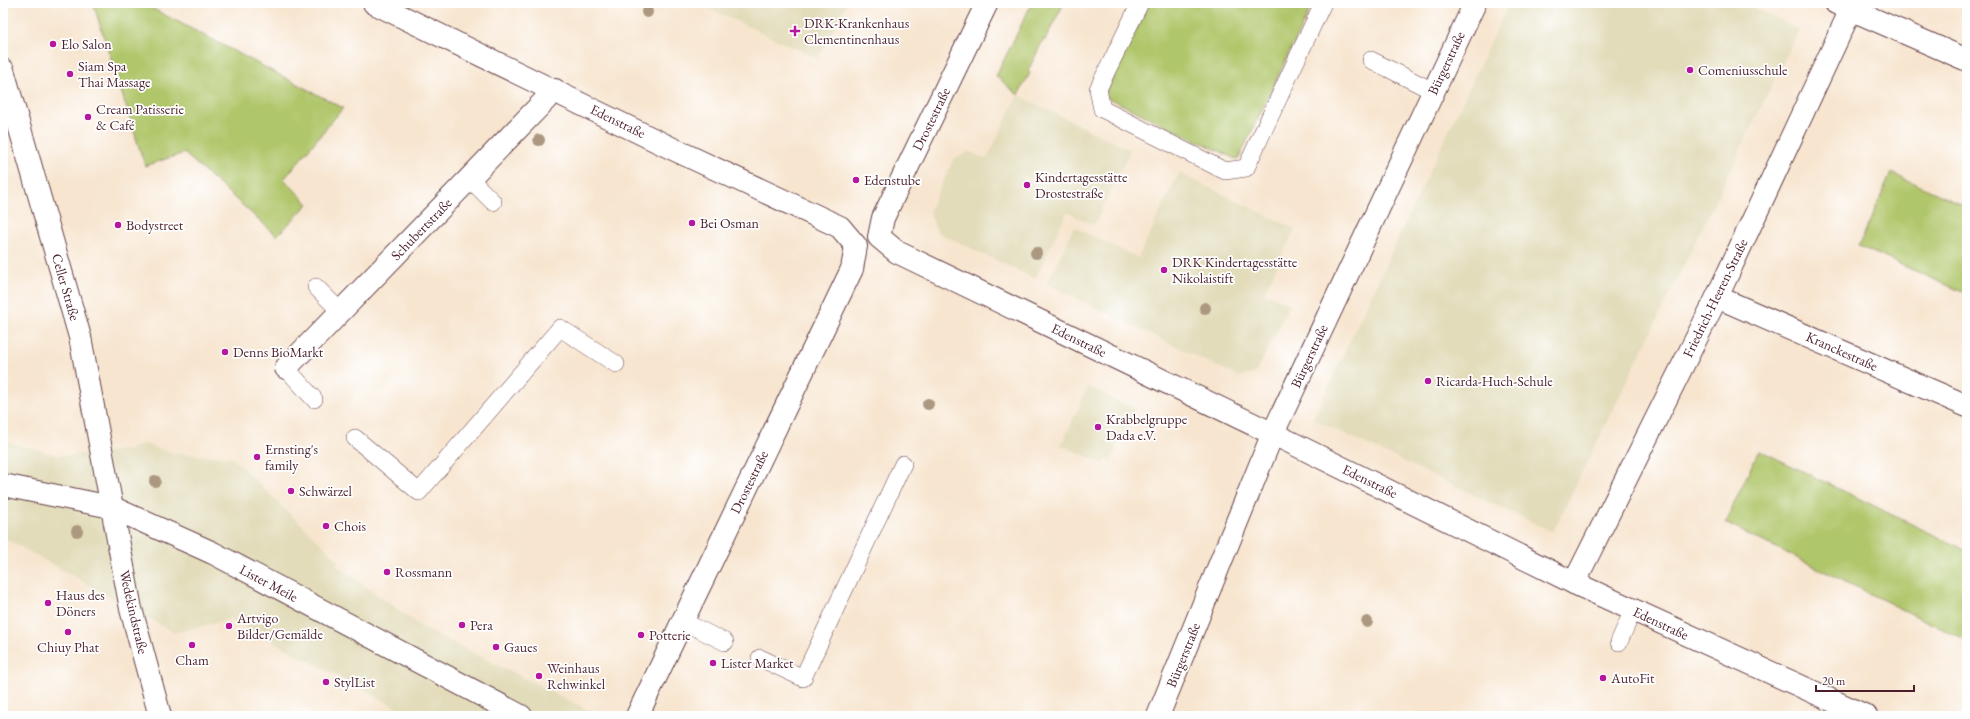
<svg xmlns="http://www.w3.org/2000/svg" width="1970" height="719" font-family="'EB Garamond',serif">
<rect width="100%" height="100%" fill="#fff"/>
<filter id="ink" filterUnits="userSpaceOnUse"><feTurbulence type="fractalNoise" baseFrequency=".025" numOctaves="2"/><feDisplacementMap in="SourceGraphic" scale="8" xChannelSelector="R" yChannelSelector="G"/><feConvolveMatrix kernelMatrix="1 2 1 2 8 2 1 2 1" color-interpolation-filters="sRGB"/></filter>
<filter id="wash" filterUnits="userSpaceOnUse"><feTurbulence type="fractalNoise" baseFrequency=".012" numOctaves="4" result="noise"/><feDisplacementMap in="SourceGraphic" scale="16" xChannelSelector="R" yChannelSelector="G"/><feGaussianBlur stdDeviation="0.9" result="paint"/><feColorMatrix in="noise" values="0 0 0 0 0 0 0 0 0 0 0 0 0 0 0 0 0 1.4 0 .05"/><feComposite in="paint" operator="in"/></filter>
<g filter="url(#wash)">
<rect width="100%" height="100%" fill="#f7e5cf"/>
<g fill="#e2dcba">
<path d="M698 3H847L818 59Z"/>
<path d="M1509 3H1745L1799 30 1553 532 1313 419Z"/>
<path d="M1018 95 1130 150 1094 225 1067 212 1035 279 937 232 929 211 954 158 970 152 987 159Z"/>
<path d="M1179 173 1295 229 1264 293 1290 304 1256 373 1239 377 1047 284 1074 227 1138 258Z"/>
<path d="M1088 387 1135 409 1110 461 1106 459 1104 464 1061 445Z"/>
<path d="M3 441 60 456 128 450 143 444 173 453 232 458 339 561 336 565 423 628 600 716H413L230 619 175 633 3 537Z"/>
</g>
<g fill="#b0c66b" stroke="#7d724b">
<path d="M93 3H142L343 108 284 179 308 204 277 236 184 153 145 166Z"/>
<path d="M1032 3H1064L1045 40H1043L1028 71 1030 73 1018 95 996 76Z"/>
<path d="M1149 3H1313L1238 160 1104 96Z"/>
<path d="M1891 173 1967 207V294L1859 246Z"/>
<path d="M1759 450 1967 551V641L1725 523Z"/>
</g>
</g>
<g filter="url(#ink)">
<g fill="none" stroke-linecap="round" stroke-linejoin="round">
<defs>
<g id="service">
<path d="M1140 3 1098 89 1102 109 1225 171 1246 168 1323 3"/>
<path d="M1371 60 1433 91"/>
<path d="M470 179 493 202"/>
<path d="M316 287 341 312"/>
<path d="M286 368 314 399"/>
<path d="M355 438 419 492 560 328 616 364"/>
<path d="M682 621 725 642"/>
<path d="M1619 642 1633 610"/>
<path d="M760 658 803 678 903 464"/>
</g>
<path id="pedestrian" d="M3 485 111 507 213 553 521 716"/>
<g id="minor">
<path d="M374 3 671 148 840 227 856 246 852 269 637 716"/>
<path d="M987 3 883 218 879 237 897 252 1296 445 1574 583 1866 716"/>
<path d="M1836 3 1967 60"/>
<path d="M1717 297 1967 406"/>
<path d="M286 368 555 90"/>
<path d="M1574 583 1717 297 1854 3"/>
<path d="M1158 716 1273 433 1475 3"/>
</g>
<path id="tertiary" d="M3 70 80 337 131 609 160 716"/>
</defs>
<use href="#service" stroke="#643d44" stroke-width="18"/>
<use href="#pedestrian" stroke="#643d44" stroke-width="24"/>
<use href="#minor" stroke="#643d44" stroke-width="24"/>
<use href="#tertiary" stroke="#643d44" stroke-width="24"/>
<use href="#service" stroke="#fff" stroke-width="17"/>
<use href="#pedestrian" stroke="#fff" stroke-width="22"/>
<use href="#minor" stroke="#fff" stroke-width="22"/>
<use href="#tertiary" stroke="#fff" stroke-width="22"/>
</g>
<g fill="#ac9881">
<circle cx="647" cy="12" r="6"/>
<circle cx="539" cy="140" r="6"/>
<circle cx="1036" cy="253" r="6"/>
<circle cx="1205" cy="308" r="6"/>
<circle cx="928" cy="404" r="6"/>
<circle cx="155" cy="481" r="6"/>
<circle cx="77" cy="531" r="6"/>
<circle cx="1367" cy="622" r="6"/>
</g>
</g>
<g fill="#b5179e" stroke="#fff" stroke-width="1.5">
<path d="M793 25h4v4h4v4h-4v4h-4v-4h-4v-4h4z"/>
<circle cx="53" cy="44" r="4"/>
<circle cx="1690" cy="70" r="4"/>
<circle cx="70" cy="74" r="4"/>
<circle cx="88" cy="117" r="4"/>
<circle cx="856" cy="180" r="4"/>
<circle cx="1027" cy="185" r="4"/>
<circle cx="692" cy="223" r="4"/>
<circle cx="118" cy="225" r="4"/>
<circle cx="1164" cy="270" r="4"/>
<circle cx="225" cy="352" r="4"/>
<circle cx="1428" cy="381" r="4"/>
<circle cx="1098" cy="427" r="4"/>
<circle cx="257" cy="457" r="4"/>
<circle cx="291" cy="491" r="4"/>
<circle cx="326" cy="526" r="4"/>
<circle cx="387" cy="572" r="4"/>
<circle cx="48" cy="603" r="4"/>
<circle cx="462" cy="625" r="4"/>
<circle cx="229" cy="626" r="4"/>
<circle cx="68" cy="632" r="4"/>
<circle cx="641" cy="635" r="4"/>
<circle cx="192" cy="645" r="4"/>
<circle cx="496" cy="647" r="4"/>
<circle cx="713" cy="663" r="4"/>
<circle cx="539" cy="676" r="4"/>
<circle cx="1603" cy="678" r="4"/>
<circle cx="326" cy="682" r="4"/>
</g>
<g text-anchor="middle" stroke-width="3.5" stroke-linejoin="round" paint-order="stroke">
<g font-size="14" fill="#4a1f2b" stroke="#fff" text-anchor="start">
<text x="804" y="28">DRK-Krankenhaus<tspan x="804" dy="16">Clementinenhaus</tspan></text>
<text x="61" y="49">Elo Salon</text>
<text x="78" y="71">Siam Spa<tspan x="78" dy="16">Thai Massage</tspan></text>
<text x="1698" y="75">Comeniusschule</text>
<text x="96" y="114">Cream Patisserie<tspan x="96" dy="16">&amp; Café</tspan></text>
<text x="1035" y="182">Kindertagesstätte<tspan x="1035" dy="16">Drostestraße</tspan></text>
<text x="864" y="185">Edenstube</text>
<text x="700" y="228">Bei Osman</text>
<text x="126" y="230">Bodystreet</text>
<text x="1172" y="267">DRK Kindertagesstätte<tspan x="1172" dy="16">Nikolaistift</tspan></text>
<text x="233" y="357">Denns BioMarkt</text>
<text x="1436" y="386">Ricarda-Huch-Schule</text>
<text x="1106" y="424">Krabbelgruppe<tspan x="1106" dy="16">Dada e.V.</tspan></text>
<text x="265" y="454">Ernsting's<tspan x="265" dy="16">family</tspan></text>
<text x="299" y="496">Schwärzel</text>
<text x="334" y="531">Chois</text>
<text x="395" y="577">Rossmann</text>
<text x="56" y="600">Haus des<tspan x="56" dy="16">Döners</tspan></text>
<text x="237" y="623">Artvigo<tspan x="237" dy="16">Bilder/Gemälde</tspan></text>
<text x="470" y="630">Pera</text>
<text x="649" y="640">Potterie</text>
<text x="68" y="652" text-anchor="middle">Chiuy Phat</text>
<text x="504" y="652">Gaues</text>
<text x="192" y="665" text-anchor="middle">Cham</text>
<text x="721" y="668">Lister Market</text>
<text x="547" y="673">Weinhaus<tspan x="547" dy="16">Rehwinkel</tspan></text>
<text x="1611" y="683">AutoFit</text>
<text x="334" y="687">StylList</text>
</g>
<g font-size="14" fill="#4a1f2b" stroke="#fff">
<text transform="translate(1446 63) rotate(-65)" y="5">Bürgerstraße</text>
<text transform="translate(931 119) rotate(-64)" y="5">Drostestraße</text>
<text transform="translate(618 121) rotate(26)" y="5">Edenstraße</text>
<text transform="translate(421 229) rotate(-46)" y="5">Schubertstraße</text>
<text transform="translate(66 287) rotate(74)" y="5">Celler Straße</text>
<text transform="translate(1715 298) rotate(-64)" y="5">Friedrich-Heeren-Straße</text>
<text transform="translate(1079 340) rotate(26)" y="5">Edenstraße</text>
<text transform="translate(1842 351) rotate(24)" y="5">Kranckestraße</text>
<text transform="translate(1309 356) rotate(-65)" y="5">Bürgerstraße</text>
<text transform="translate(1370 481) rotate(26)" y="5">Edenstraße</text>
<text transform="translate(749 482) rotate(-64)" y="5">Drostestraße</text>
<text transform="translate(269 583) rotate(28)" y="5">Lister Meile</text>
<text transform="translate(134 612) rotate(77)" y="5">Wedekindstraße</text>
<text transform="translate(1661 623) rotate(25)" y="5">Edenstraße</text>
<text transform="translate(1183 655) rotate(-68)" y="5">Bürgerstraße</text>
</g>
</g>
<rect width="1970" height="719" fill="none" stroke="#fff" stroke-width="16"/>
<path d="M1816 685v6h98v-6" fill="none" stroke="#4a1f2b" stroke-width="2"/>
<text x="1822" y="685" font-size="12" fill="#4a1f2b" stroke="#ffffff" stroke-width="3" paint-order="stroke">20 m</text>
</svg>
